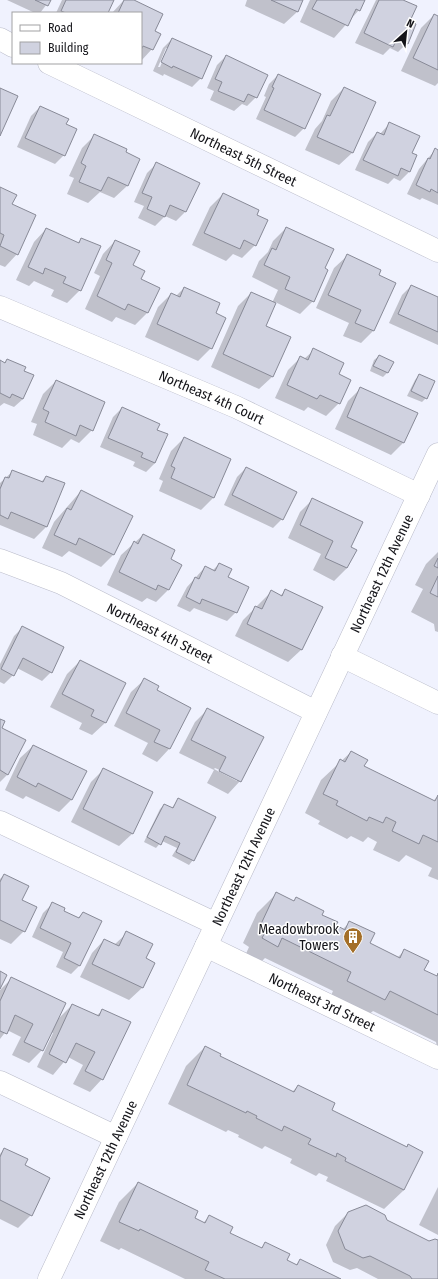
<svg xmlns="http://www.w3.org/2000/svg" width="438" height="1279" font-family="'Fira Sans Condensed',sans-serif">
<rect width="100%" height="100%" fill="#f0f2fe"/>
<g fill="#0003" fill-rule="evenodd">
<path d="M7 0H50L40 13H35Z"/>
<path d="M62 0H113L107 13H56Z"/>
<path d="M124 0H131L162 14 154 32 152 49 141 61V13H112Z"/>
<path d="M247 0H302L297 12 284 24 245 6Z"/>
<path d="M310 0H364L359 10 334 38 300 22Z"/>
<path d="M376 0H401L409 22 407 43 398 52 390 48 383 55 355 43Z"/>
<path d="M434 15 438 17V83L435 86 401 71 421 28Z"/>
<path d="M172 39 201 78 192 87 164 74 163 76 153 71 163 48ZM166 48H168L160 67H158Z"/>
<path d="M226 56 256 97 247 106 242 104 234 111 210 100 214 91 207 88 217 65Z"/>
<path d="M278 75 304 128 295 137 256 119 266 97 264 96 269 84Z"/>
<path d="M344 88 375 102 352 153 339 165 305 150 315 129 322 121 331 101Z"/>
<path d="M40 107 64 155 55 164 17 147 31 116Z"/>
<path d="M390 123 411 154 416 156 409 172 400 181 394 178 388 184 355 170 368 142 377 133 380 134Z"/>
<path d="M94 136 139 159 127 186 114 198 100 192 88 203 67 194 74 178 69 176 82 148Z"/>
<path d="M435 150 438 151V205L422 198 420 200 407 194 419 169Z"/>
<path d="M156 164 198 183 185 212 176 221 165 216 155 226 138 218 144 206 134 202 147 173Z"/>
<path d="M0 189 11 205 17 254 5 267 0 265Z"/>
<path d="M223 194 256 216 255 245 242 258 233 254 226 261 192 245 210 207Z"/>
<path d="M286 228 324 269 313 301 300 314 275 302 264 326 272 377 259 389 211 367 238 306 251 293 272 303 278 290 252 277 259 261 268 252 273 241Z"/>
<path d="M46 229 77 243 82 239 80 290 67 303 51 296 54 290 34 281 29 286 16 280 34 242Z"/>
<path d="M115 241 139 280 148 312 135 325 116 317 112 322 85 309 100 276 94 273 103 254Z"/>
<path d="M347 256 377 275 395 283 373 331 361 343 343 336 349 323 316 308 334 268Z"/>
<path d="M411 286 438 298V345L389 323 402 295Z"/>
<path d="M184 288 214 314 211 348 198 361 145 337 158 307 171 294 176 296Z"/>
<path d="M314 350 337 375 339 403 326 416 308 407 304 411 275 398 288 370 300 358 304 359Z"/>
<path d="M379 356 388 372 383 377 370 371 374 360Z"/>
<path d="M7 360 23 372V399L14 407 4 403 0 406V361L4 363Z"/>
<path d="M419 375 426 398 422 402 407 396 415 380Z"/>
<path d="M56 381 92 430 79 443 71 439 62 448 33 435 37 424 31 422 43 394Z"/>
<path d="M361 388 404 442 391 455 335 429 348 401Z"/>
<path d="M122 408 156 430 155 463 146 472 133 466 135 462 100 447 113 417Z"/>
<path d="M184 438 214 497 201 510 159 491 163 481 159 479 171 451Z"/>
<path d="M246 468 282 519 273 528 224 505 237 477Z"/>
<path d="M13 471 41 482 46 477 47 526 34 539 0 525V483Z"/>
<path d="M81 491 114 554 101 567 69 551 62 557 42 548 54 522Z"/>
<path d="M313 499 350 547 355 550 347 568 334 581 313 570 321 554 288 538 300 512Z"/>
<path d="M143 535 169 559V589L156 602 147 598 142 602 107 585 121 555Z"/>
<path d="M438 552V632L435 631 434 624 411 612 423 589 415 585 426 564Z"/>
<path d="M219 564 227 578 236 612 227 621 194 608 190 612 177 606 187 587 197 576 205 567 212 571Z"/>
<path d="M286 590 322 608 301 650 288 662 235 636 243 620 271 592 280 596Z"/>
<path d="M23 627 51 672 42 681 17 668 13 675 4 684 0 682V664L14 636Z"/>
<path d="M80 661 125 684 105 723 92 735 79 729 82 723 50 707 67 674Z"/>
<path d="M144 680 156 691 190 708 169 749 157 762 142 754 148 743 114 726 131 692Z"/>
<path d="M207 710 240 781 228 794 207 783 214 770 179 753 195 722ZM215 768 237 778V781L214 769Z"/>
<path d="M0 720 8 774 0 782Z"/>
<path d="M33 746 72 799 59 812 26 796 23 799 5 790 20 758Z"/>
<path d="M351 752 363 767 433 801 438 796V880L428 876 432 868 406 855 399 862 373 850 377 842 368 837 363 842 351 836 347 839 318 824 320 821 305 813 321 780Z"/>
<path d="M104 769 152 793 132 834 119 846 71 822 91 782Z"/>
<path d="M178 800 193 860 189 865 172 856 177 848 162 841 156 848 144 842 160 809 164 805 171 809Z"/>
<path d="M4 875 21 901 24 931 11 944 0 939V879Z"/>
<path d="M276 894 293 902 296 898 342 930 350 922 369 944 397 958 405 950 423 971 435 977 438 974V1051L436 1042 373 1011 365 1018 329 1000 333 991 265 958 258 965 244 958 249 947 243 943 257 913Z"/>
<path d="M52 904 63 912 77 919 83 913 80 965 71 974 56 967 63 952 32 937 43 913Z"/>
<path d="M127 933 145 959 154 963 142 988 129 1000 80 977 92 953 104 940 114 945Z"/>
<path d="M12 978 56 1021 72 1005 96 1016 103 1010 102 1079 90 1092 73 1084 83 1065 68 1057 53 1075 37 1067 53 1033 51 1032 42 1050 29 1063 12 1055 21 1037 7 1030 0 1039V990Z"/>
<path d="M205 1047 219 1056 292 1092 298 1086 330 1110 406 1147 408 1146 404 1190 384 1209 326 1181 328 1177 319 1173 316 1176 290 1163 292 1159 265 1146 262 1149 238 1137 239 1135 228 1130 226 1132 168 1104 186 1066Z"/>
<path d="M4 1149 24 1166 31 1215 18 1228 0 1219V1154Z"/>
<path d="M138 1183 193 1218 203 1223 209 1217 229 1234 260 1249 265 1244 285 1261 295 1266 300 1260 339 1279H185L121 1248 119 1250 100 1241 119 1202Z"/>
<path d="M438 1187V1235L419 1225Z"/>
<path d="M348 1213 387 1221 429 1242 438 1241V1279H378L357 1268 350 1270 333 1262 326 1245 335 1226Z"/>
</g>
<g fill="#d0d2e0" stroke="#888a97">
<path d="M35 0H51L48 6Z"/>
<path d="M66 0H114L108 13H66L61 11Z"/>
<path d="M124 0H134L163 14 155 31 161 34 153 50 143 46 141 50V13H118Z"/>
<path d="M271 0H303L298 12Z"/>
<path d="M317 0H365L360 11 356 9 348 26 312 9Z"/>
<path d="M379 0H403L417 6 410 21 416 24 408 44 397 39 393 47 364 33Z"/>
<path d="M434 14 438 16V70L413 58Z"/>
<path d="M172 38 212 56 202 79 173 66 172 68 161 62Z"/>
<path d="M226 55 268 75 257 98 248 94 244 102 218 91 222 82 215 79Z"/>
<path d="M278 74 321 94 305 129 264 110 274 88 272 87Z"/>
<path d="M344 87 376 102 353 153 317 137 327 115 330 116Z"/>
<path d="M0 88 18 96 0 136Z"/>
<path d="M40 106 69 119 66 124 77 129 65 156 25 138Z"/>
<path d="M389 122 420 136 412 153 417 155 410 172 401 168 398 176 363 160 377 132 384 135Z"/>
<path d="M94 134 127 149 126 152 140 159 128 186 108 177 101 191 79 182 86 166 81 163Z"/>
<path d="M435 148 438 150V193L431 189 430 192 416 185 428 158 430 159Z"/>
<path d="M156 162 200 183 186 212 170 205 165 217 147 209 152 197 142 193Z"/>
<path d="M0 187 17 195 12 204 36 215 18 255 0 246 4 235 0 233Z"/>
<path d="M223 193 259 210 257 215 268 220 256 246 244 240 240 249 204 233Z"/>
<path d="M286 227 334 249 325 268 328 270 314 302 285 289 290 277 264 265 272 248 276 250Z"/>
<path d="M46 228 79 243 81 238 101 246 81 291 63 283 66 277 45 268 43 274 28 267Z"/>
<path d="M115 240 140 251 133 265 145 271 141 279 160 288 148 313 128 304 125 310 97 296 112 263 106 260Z"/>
<path d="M347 254 381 270 379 275 396 283 374 331 355 323 361 310 328 295Z"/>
<path d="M411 285 438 297V332L398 314Z"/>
<path d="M184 287 220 303 216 313 226 318 212 349 157 324 171 293 180 297Z"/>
<path d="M251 292 276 303 266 326 291 337 273 377 223 354Z"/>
<path d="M313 348 344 363 339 374 351 380 340 404 320 395 317 399 287 385 300 356 308 360Z"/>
<path d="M379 355 394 362 388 373 373 366Z"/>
<path d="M7 359 26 367 24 371 34 375 23 399 12 394 10 398 0 393V360L5 363Z"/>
<path d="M419 374 435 381 427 399 411 391Z"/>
<path d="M56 380 105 402 93 431 80 425 76 436 45 422 49 412 43 409Z"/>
<path d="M360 387 418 413 404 443 347 417Z"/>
<path d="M122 407 160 424 157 430 168 434 155 463 141 457 143 453 108 438Z"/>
<path d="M184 437 231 459 214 498 171 478 175 468 171 466Z"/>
<path d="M246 467 297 492 283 520 232 495Z"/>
<path d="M12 470 43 482 46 476 65 483 47 527 11 512 8 519 0 515V489L5 477 9 478Z"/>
<path d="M81 490 133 516 114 555 79 538 76 545 54 535 67 508 71 510Z"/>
<path d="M312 498 363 522 351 547 357 550 347 568 325 558 333 541 300 525Z"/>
<path d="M143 534 175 550 171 559 182 565 169 590 158 585 156 590 119 572 134 541 138 544Z"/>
<path d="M438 558V568L434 566Z"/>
<path d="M219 563 232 569 228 577 249 587 237 613 202 599 200 604 186 597 195 577 199 579 205 566 215 571Z"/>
<path d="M438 576V597L430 593Z"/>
<path d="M285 589 323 607 302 650 247 624 255 606 262 609 271 590 282 596Z"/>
<path d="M22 626 64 647 52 673 23 658 14 676 1 669Z"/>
<path d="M80 660 126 683 106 723 91 716 94 710 62 694Z"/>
<path d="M144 678 159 686 157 690 191 708 170 749 154 742 160 730 126 713Z"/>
<path d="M207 708 264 737 241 782 219 771 226 757 191 740Z"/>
<path d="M0 719 5 721 2 728 26 740 8 775 0 770Z"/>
<path d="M33 745 87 771 72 800 38 783 36 787 17 777Z"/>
<path d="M351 751 368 760 364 766 435 801 438 795V842L423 835 419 844 392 831 396 822 386 817 383 823 369 817 367 821 336 805 338 801 323 794 340 759 345 762Z"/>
<path d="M103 768 153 792 133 834 83 809Z"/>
<path d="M178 798 216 817 194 861 176 852 180 843 165 836 161 845 147 837 164 804 173 808Z"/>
<path d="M4 874 29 886 22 900 37 907 25 932 0 920V882Z"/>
<path d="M276 892 294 901 296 897 324 911 322 915 338 922 336 925 345 930 349 921 375 933 370 943 400 958 404 949 429 961 424 970 437 976 438 973V1015L390 991 385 1000 347 981 351 972 282 938 278 947 262 938 268 927 261 924Z"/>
<path d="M52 902 65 908 64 911 79 918 83 912 102 921 80 966 64 958 71 943 40 928Z"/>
<path d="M126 931 153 944 146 958 155 963 143 988 92 964 104 939 119 946Z"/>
<path d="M0 971 7 975 0 989Z"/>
<path d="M11 977 66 1003 43 1051 24 1042 33 1024 15 1015 7 1034 0 1031V1001Z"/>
<path d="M72 1004 99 1016 102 1009 131 1022 103 1080 85 1071 95 1052 76 1043 66 1063 49 1054Z"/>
<path d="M205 1046 221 1054 220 1056 294 1092 298 1085 335 1103 332 1110 407 1147 408 1144 423 1152 404 1190 345 1161 346 1158 337 1153 336 1157 308 1144 311 1139 284 1126 282 1131 256 1118 257 1116 247 1111 246 1113 187 1085Z"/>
<path d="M4 1148 28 1159 25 1165 50 1178 32 1216 0 1200V1157Z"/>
<path d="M138 1182 198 1211 195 1218 205 1223 209 1215 233 1227 230 1233 262 1248 265 1242 290 1254 287 1260 297 1265 300 1259 341 1279H225L205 1270 209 1262 140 1229 139 1231 119 1222Z"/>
<path d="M366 1205 385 1215 387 1220 429 1241 435 1239 438 1240V1279H412L410 1276 370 1256 363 1258 345 1249 338 1231 348 1212Z"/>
</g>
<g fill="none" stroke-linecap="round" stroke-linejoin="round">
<defs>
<g id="street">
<path d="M0 39 13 46"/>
<path id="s1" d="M49 63 438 251"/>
<path id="s2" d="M0 307 236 407 419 495"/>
<path id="s3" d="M0 560 61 583 316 712"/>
<path d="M342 656 438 703"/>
<path d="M0 822 216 924"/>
<path id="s4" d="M206 946 438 1058"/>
<path d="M0 1082 116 1137"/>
<path id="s5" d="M49 1279 438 454"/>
</g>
</defs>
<use href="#street" stroke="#b9bbc9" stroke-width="23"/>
<use href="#street" stroke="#fff" stroke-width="22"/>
</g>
<defs>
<symbol id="building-pin" viewBox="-11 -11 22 30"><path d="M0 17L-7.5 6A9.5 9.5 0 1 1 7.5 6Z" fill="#a36e28" stroke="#fff"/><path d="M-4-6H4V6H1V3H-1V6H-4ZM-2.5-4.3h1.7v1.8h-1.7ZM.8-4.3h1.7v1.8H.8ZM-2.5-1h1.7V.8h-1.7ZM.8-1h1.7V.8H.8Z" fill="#fff"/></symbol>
</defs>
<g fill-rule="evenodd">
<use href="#building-pin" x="342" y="926" width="22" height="30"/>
</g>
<g text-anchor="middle" stroke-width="3" stroke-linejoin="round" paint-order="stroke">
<g font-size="14" fill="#141419" stroke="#fff">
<text dy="5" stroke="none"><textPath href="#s1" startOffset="216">Northeast 5th Street</textPath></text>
<text dy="5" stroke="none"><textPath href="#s2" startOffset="230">Northeast 4th Court</textPath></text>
<text dy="5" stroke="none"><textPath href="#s5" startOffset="780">Northeast 12th Avenue</textPath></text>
<text dy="5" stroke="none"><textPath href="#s3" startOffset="176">Northeast 4th Street</textPath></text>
<text dy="5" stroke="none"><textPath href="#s5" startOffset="456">Northeast 12th Avenue</textPath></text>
<text dy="5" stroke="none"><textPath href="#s4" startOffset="129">Northeast 3rd Street</textPath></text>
<text dy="5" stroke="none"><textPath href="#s5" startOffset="132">Northeast 12th Avenue</textPath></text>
</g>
<g font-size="14" fill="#141419" stroke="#fff" text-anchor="end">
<text x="339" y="934">Meadowbrook<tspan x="339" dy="16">Towers</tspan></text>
</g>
</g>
<rect x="12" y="12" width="130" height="52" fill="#ffffff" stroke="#a1a1a3"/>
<rect x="20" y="25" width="20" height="6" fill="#ffffff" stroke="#a1a1a3"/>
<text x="48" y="32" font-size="12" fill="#141419">Road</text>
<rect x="20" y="42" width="20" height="12" fill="#d0d2e0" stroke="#a1a1a3"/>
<text x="48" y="52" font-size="12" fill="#141419">Building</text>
<g transform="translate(406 32) rotate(27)" stroke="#ffffff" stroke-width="3" paint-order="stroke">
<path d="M0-3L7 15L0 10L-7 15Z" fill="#141419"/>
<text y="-6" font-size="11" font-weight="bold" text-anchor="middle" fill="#141419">N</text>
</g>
</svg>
